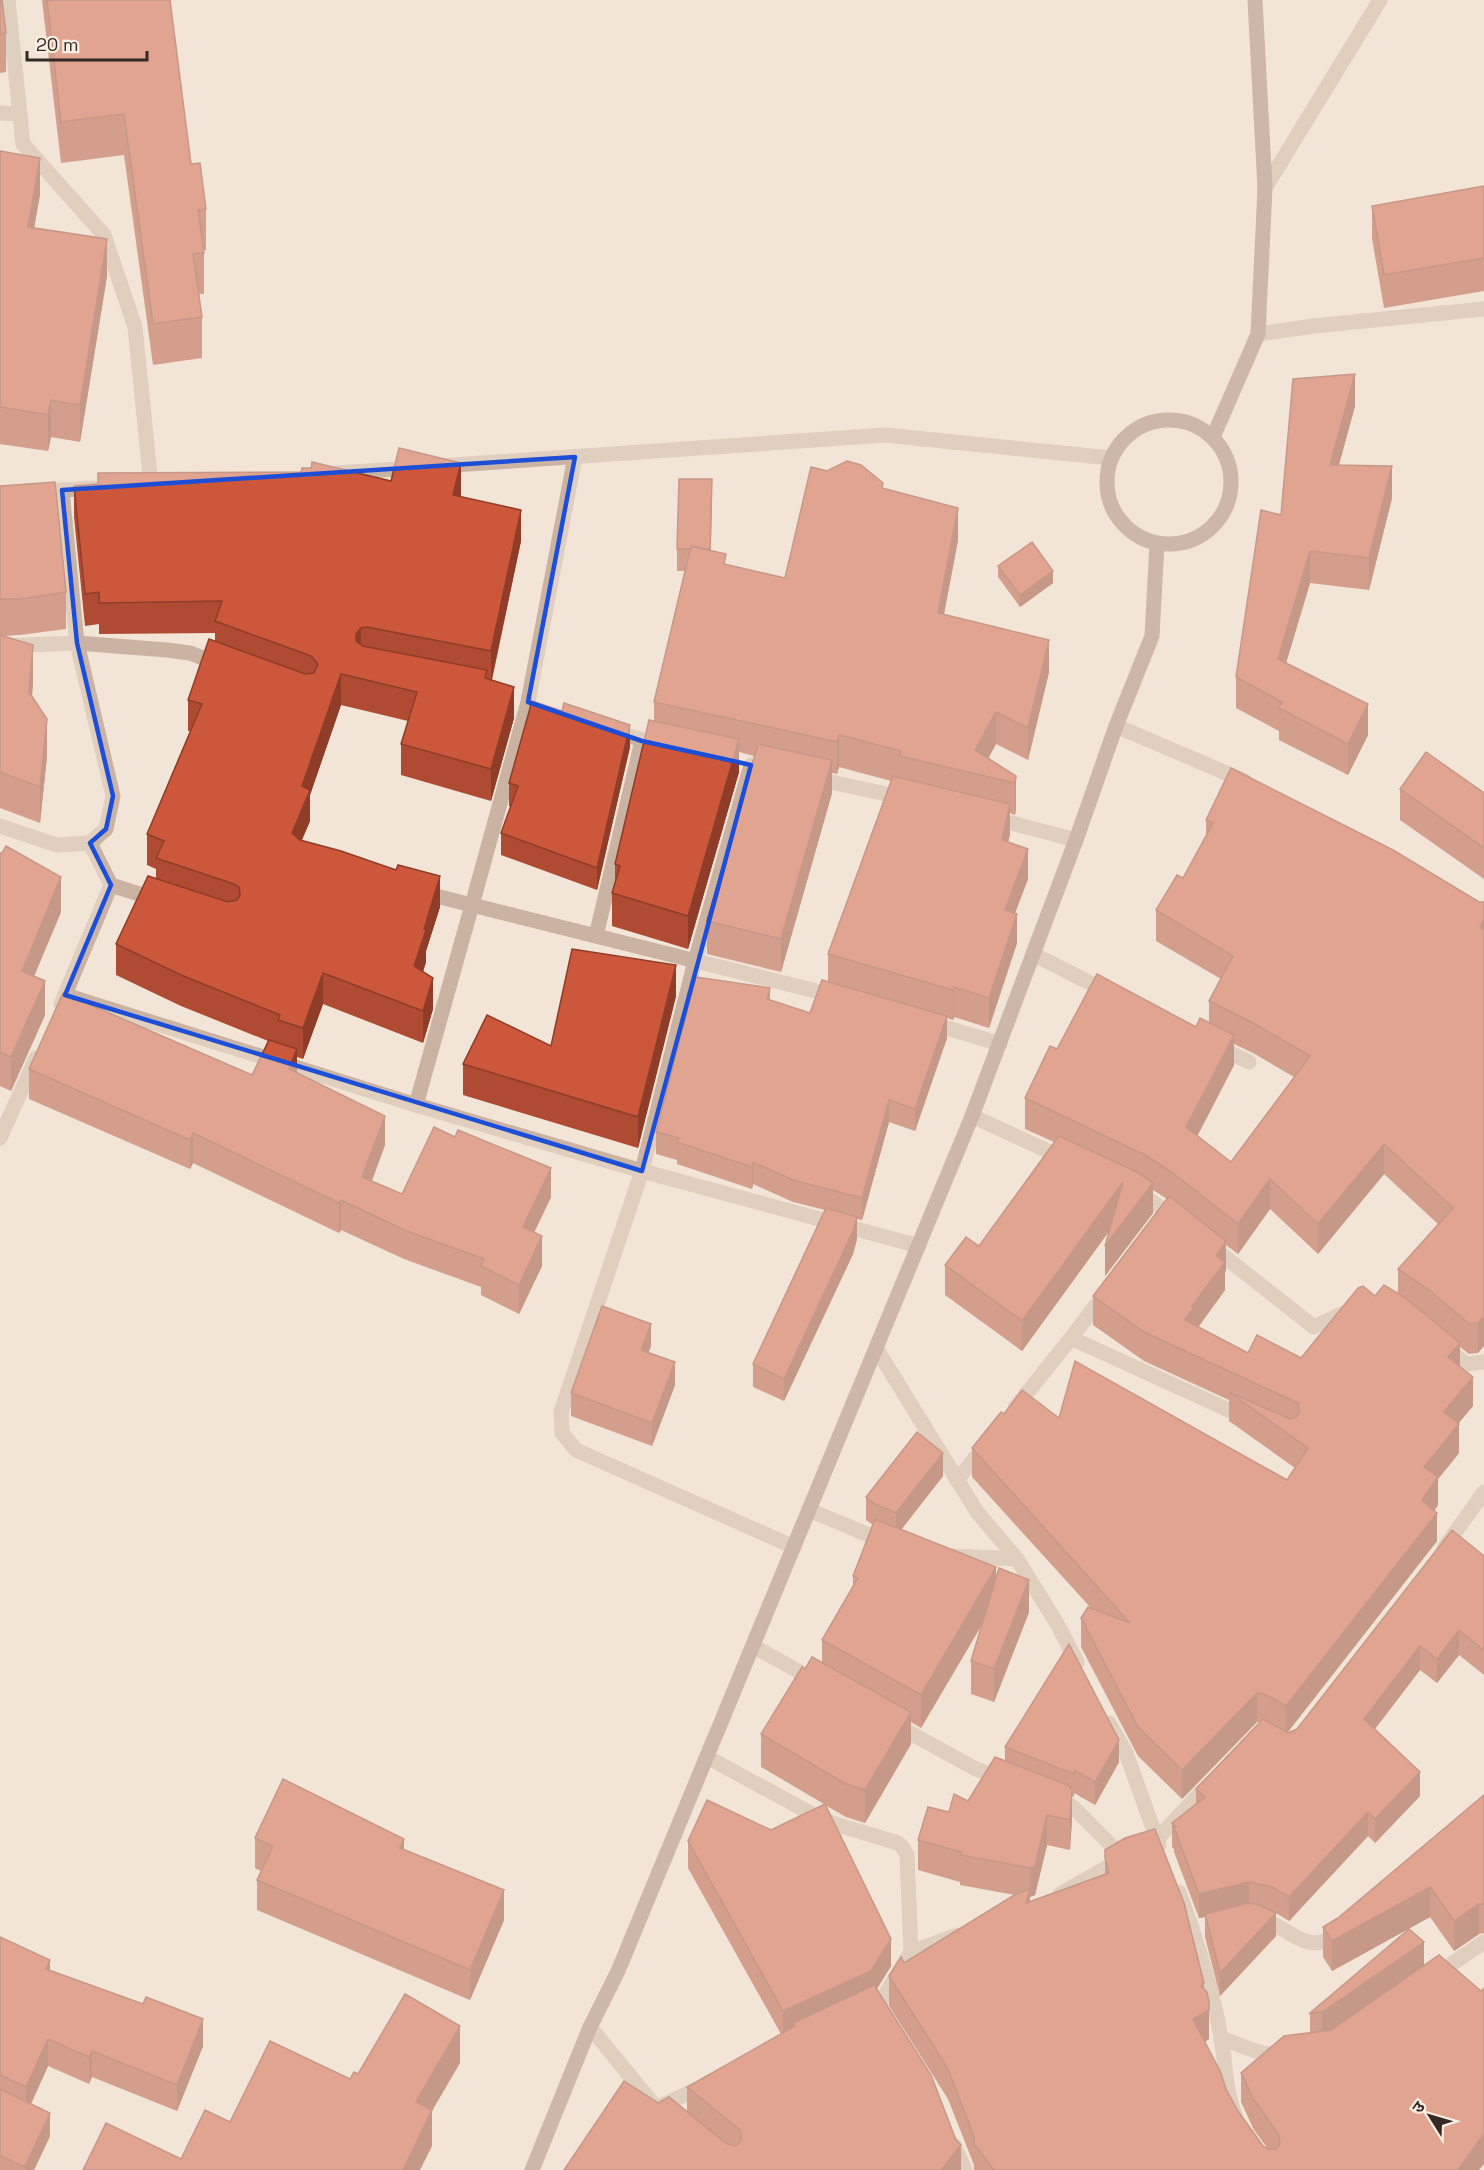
<svg xmlns="http://www.w3.org/2000/svg" width="1484" height="2170" font-family="'Space Grotesk','Noto Sans Devanagari',sans-serif">
<rect width="100%" height="100%" fill="#f2e4d7"/>
<g fill="none" stroke-linecap="round" stroke-linejoin="round">
<g stroke="#cab3a3" stroke-width="15">
<path d="M8 0 23 144 104 235 135 327 151 484"/>
<path d="M0 113 20 114"/>
<path d="M1265 188 1380 0"/>
<path d="M1258 334 1314 326 1484 309"/>
<path d="M575 457 528 702 472 905 836 996"/>
<path d="M440 466 885 435 1110 458"/>
<path d="M336 473 413 468"/>
<path d="M0 494 93 488"/>
<path d="M0 646 77 643 167 650 190 653 219 664"/>
<path d="M1116 726 1245 781"/>
<path d="M612 731 664 746"/>
<path d="M751 765 695 961 642 1171 561 1412 562 1433 576 1450 794 1547"/>
<path d="M813 778 904 798"/>
<path d="M992 818 1076 840"/>
<path d="M0 826 57 845 90 843 106 829 113 796 77 643 62 490"/>
<path d="M90 843 111 885 158 900"/>
<path d="M596 936 642 741"/>
<path d="M1033 954 1110 993"/>
<path d="M65 995 416 1105 642 1171 919 1246"/>
<path d="M61 1004 111 885"/>
<path d="M928 1022 1000 1044"/>
<path d="M1218 1047 1249 1062"/>
<path d="M416 1105 472 905 420 892"/>
<path d="M972 1116 1065 1159"/>
<path d="M0 1138 36 1058"/>
<path d="M1136 1191 1176 1218"/>
<path d="M1211 1246 1314 1327 1350 1310"/>
<path d="M1106 1292 1071 1338 1246 1418"/>
<path d="M1445 1347 1466 1364 1484 1362"/>
<path d="M876 1348 977 1512 1017 1559 1059 1627 1077 1662"/>
<path d="M1015 1408 1071 1338"/>
<path d="M957 1480 985 1446"/>
<path d="M809 1510 888 1543"/>
<path d="M1444 1548 1484 1492"/>
<path d="M951 1556 1017 1559"/>
<path d="M753 1646 816 1681"/>
<path d="M1109 1723 1126 1753 1159 1845"/>
<path d="M894 1724 974 1768 1004 1780"/>
<path d="M707 1757 825 1821 898 1843 903 1848 907 1855 911 1952"/>
<path d="M1054 1799 1073 1807 1124 1858"/>
<path d="M1143 1847 1157 1839 1210 1783"/>
<path d="M1179 1892C1196 1938 1213 1990 1221 2038 1226 2066 1225 2088 1235 2115"/>
<path d="M1060 1894 1122 1859"/>
<path d="M1259 1918C1289 1926 1309 1960 1339 1932"/>
<path d="M1434 1976 1484 1942"/>
<path d="M868 2011 878 2006 911 1952 957 1935"/>
<path d="M590 2027 658 2110"/>
<path d="M1221 2038C1241 2045 1264 2057 1284 2055"/>
<path d="M656 2108 704 2086"/>
<path d="M954 2145 965 2170"/>
</g>
<g stroke="#9e8174" stroke-width="15">
<circle cx="1169" cy="482" r="62"/>
<path d="M1213 437 1258 334 1265 188 1255 0"/>
<path d="M532 2170 590 2027 618 1971 972 1116 1076 840 1116 726 1152 636 1157 544"/>
</g>
</g>
<g fill="#af4b33" fill-rule="evenodd">
<path d="M0 0 6 33V72L0 73Z"/>
<path d="M42 0H170L191 164 206 209V250H204V294H199L202 317V358L153 365 124 155 61 163Z"/>
<path d="M0 151 40 194 34 228 107 276 80 442 51 437 48 451 0 444Z"/>
<path d="M1484 186V291L1384 308 1372 239V206Z"/>
<path d="M1355 406 1339 465 1392 498 1369 590 1310 583 1286 663 1368 735 1348 775 1279 740V731L1236 708V677L1281 515Z"/>
<path d="M391 481 461 494V497L521 541 492 680 514 718 491 801 401 775V744L408 721 341 705 310 795V821L301 841 440 907 426 951V962L423 972 433 1009 423 1043 323 1004 303 1059 297 1057V1073L385 1145 372 1181 402 1194 551 1197 534 1232 542 1266 519 1314 481 1295V1287L404 1259 341 1230 339 1233 193 1163 190 1169 29 1099V1069L252 1075 268 1041 181 1006 116 975V944L156 879V869L147 865V834L190 731H188V700L215 641V633L99 634V624L85 626 74 517V486Z"/>
<path d="M0 486 66 592V629L20 635 4 636 33 682 32 696 47 756 40 823 0 808Z"/>
<path d="M883 489 958 540 944 614 1049 672 1028 760 996 744 988 759 1016 776V808L1015 815 1010 813V834L1008 842 1028 879 1015 913 1017 943 989 1028 954 1017 953 1020 947 1018V1038L915 1131 889 1122 862 1220 857 1219V1239L853 1254 784 1401 753 1387V1364L825 1210 793 1202 753 1184 752 1189 677 1164V1160L656 1154V1132L770 1000 810 1013 828 982V954L891 781 839 767 837 774 832 773V793L781 972 707 954V921L754 756 739 752V772L688 949 612 926V893L615 883V864L654 721V702L685 571H677V549L712 501 711 550 726 564 785 578Z"/>
<path d="M998 566 1053 583 1020 607 998 577Z"/>
<path d="M630 747 597 890 501 855V833L511 806H509V783Z"/>
<path d="M1400 789 1484 793V879L1400 820Z"/>
<path d="M1206 820 1479 902 1478 1353 1469 1354 1460 1347V1367L1473 1406 1458 1423 1459 1453 1438 1479V1505L1434 1510 1437 1541 1288 1732 1297 1729 1484 1556V1675L1459 1655 1437 1683 1420 1670 1375 1729 1420 1796 1375 1843 1368 1836 1289 1921 1276 1913V1936L1220 1996 1205 1937V1917L1199 1918 1174 1852V1849L1172 1847V1823L1196 1804V1789L1260 1722H1257L1182 1799 1138 1756 1081 1647V1618L1090 1607 972 1477V1448L1004 1414 1059 1418 1287 1480 1295 1468 1229 1421V1400L1144 1361 1093 1325V1296L1167 1199 1153 1190V1213L1105 1276 1110 1230 1022 1351 945 1295V1265L979 1246 1054 1142 1025 1129V1098L1057 1049 1196 1027 1209 1023V1001L1221 979 1156 941V910L1183 878 1206 835ZM1234 1044 1253 1053 1294 1077 1231 1162 1197 1136 1234 1065ZM1384 1174 1438 1224 1398 1269V1293L1375 1296 1301 1358 1248 1353 1198 1327 1225 1290V1272L1226 1270V1245L1238 1254 1270 1209 1318 1254Z"/>
<path d="M0 853 61 912 34 976 45 1015 11 1091 0 1086Z"/>
<path d="M676 996 638 1148 463 1095V1064L551 1046Z"/>
<path d="M651 1346 648 1353 675 1385 652 1446 571 1416V1393Z"/>
<path d="M943 1476 901 1530 996 1577 1029 1612 994 1702 971 1694V1661L983 1623 921 1728 911 1722V1744L865 1823 846 1817 825 1805 891 1966 877 1989 961 2170H564L658 2103 687 2112V2087L781 2034 688 1868V1841L771 1830 824 1804 761 1767V1734L805 1669 822 1662V1640L853 1587V1576L873 1525 866 1520V1497Z"/>
<path d="M1005 1747 1119 1762 1095 1805 1074 1793V1797L1072 1796V1820L1070 1850 1047 1845 1035 1895 1030 1897V1902L1105 1874V1850L1204 1990 1209 2010V2039L1205 2042 1226 2089 1238 2111 1263 2146 1268 2149 1254 2130 1241 2102V2073L1310 2033V2013L1424 1966 1479 2170H974V2165L948 2099 889 2006V1976L904 1963 1015 1895 960 1885V1882L918 1870V1840L949 1812 968 1801 1005 1761Z"/>
<path d="M1484 1795V1933L1479 1934 1454 1951 1430 1917 1332 1971 1323 1957V1927L1338 1918Z"/>
<path d="M255 1838 404 1849 504 1920 470 2000 257 1910V1880L261 1871 255 1868Z"/>
<path d="M0 1937 50 1971 203 2046 177 2111 92 2077 89 2084 48 2066 31 2104 50 2136 34 2170H0Z"/>
</g>
<g fill="#8f3d29">
<path d="M40 158V194L28 263V227Z"/>
<path d="M107 239V276L80 442V405Z"/>
<path d="M1355 374V406L1330 496V465Z"/>
<path d="M51 400V437L48 451V415Z"/>
<path d="M461 463V494L453 526V495Z"/>
<path d="M1392 466V498L1369 590V558Z"/>
<path d="M958 508V540L938 645V613Z"/>
<path d="M521 510V541L491 682V651Z"/>
<path d="M1310 551V583L1278 690V659Z"/>
<path d="M1053 571V583L1020 607V595Z"/>
<path d="M361 628V659L356 666V634Z"/>
<path d="M1049 640V672L1028 760V728Z"/>
<path d="M33 645V682L29 729V692Z"/>
<path d="M341 674V705L310 795V821L292 864V833L302 786Z"/>
<path d="M514 687V718L491 801V769Z"/>
<path d="M1368 704V735L1348 775V744Z"/>
<path d="M996 712V744L979 774 975 750Z"/>
<path d="M47 719V756L40 823V787Z"/>
<path d="M630 725V747L597 890V868Z"/>
<path d="M839 735V767L837 774V742Z"/>
<path d="M739 739V772L688 949V916Z"/>
<path d="M832 760V793L781 972V939Z"/>
<path d="M1016 776V808L1015 815V783Z"/>
<path d="M1010 804V834L1002 869V840Z"/>
<path d="M1028 849V879L1005 939V910Z"/>
<path d="M440 876V907L426 951V962L414 997V966L424 929Z"/>
<path d="M61 877V912L22 1005V971Z"/>
<path d="M1017 914V943L989 1028V998Z"/>
<path d="M1484 919V949L1480 927Z"/>
<path d="M676 965V996L638 1148V1117Z"/>
<path d="M323 973V1004L303 1059V1028Z"/>
<path d="M433 978V1009L423 1043V1011Z"/>
<path d="M45 981V1015L11 1091V1057Z"/>
<path d="M954 987V1017L953 1020V990Z"/>
<path d="M770 988V1010L767 999Z"/>
<path d="M947 1016V1038L915 1131V1109Z"/>
<path d="M1234 1035V1065L1186 1158V1127Z"/>
<path d="M297 1049V1078L289 1069Z"/>
<path d="M889 1100V1122L862 1220V1198Z"/>
<path d="M385 1116V1145L362 1206V1177Z"/>
<path d="M193 1133V1163L190 1169V1140Z"/>
<path d="M1384 1144V1174L1318 1254V1224Z"/>
<path d="M753 1162V1184L752 1189V1167Z"/>
<path d="M551 1168V1197L523 1256V1227Z"/>
<path d="M1270 1179V1209L1238 1254V1224Z"/>
<path d="M1123 1182V1212L1022 1351V1321Z"/>
<path d="M1153 1183V1213L1105 1276V1246Z"/>
<path d="M341 1200V1230L339 1233V1203Z"/>
<path d="M857 1217V1239L853 1254 784 1401V1379Z"/>
<path d="M542 1236V1266L519 1314V1285Z"/>
<path d="M1226 1241V1270L1225 1272V1290L1194 1333 1185 1320 1216 1256Z"/>
<path d="M1484 1316V1346L1478 1353V1323Z"/>
<path d="M651 1324V1346L641 1372V1350Z"/>
<path d="M1460 1343V1372L1448 1357Z"/>
<path d="M675 1362V1385L652 1446V1423Z"/>
<path d="M1473 1377V1406L1444 1441V1412Z"/>
<path d="M1459 1424V1453L1438 1479V1505L1422 1529V1500L1424 1467Z"/>
<path d="M943 1453V1476L896 1536V1513Z"/>
<path d="M1437 1513V1541L1286 1734V1706Z"/>
<path d="M996 1567V1600L921 1728V1695Z"/>
<path d="M1029 1580V1612L994 1702V1669Z"/>
<path d="M1459 1630V1655L1437 1683V1659Z"/>
<path d="M1420 1646V1670L1364 1743V1719Z"/>
<path d="M1257 1693V1722L1182 1799V1770Z"/>
<path d="M911 1712V1744L865 1823V1790Z"/>
<path d="M1119 1740V1762L1095 1805V1782Z"/>
<path d="M1420 1772V1796L1375 1843V1819Z"/>
<path d="M1072 1790V1820L1070 1850V1820Z"/>
<path d="M1368 1812V1836L1289 1921V1897Z"/>
<path d="M1047 1815V1845L1035 1895 1030 1897V1918L1026 1903 1030 1889V1868Z"/>
<path d="M404 1839V1869L400 1848Z"/>
<path d="M1249 1882V1906L1205 1914V1917L1199 1918V1894Z"/>
<path d="M1430 1887V1917L1332 1971V1941Z"/>
<path d="M504 1890V1920L470 2000V1970Z"/>
<path d="M1479 1904V1934L1454 1951V1921Z"/>
<path d="M1276 1913V1936L1220 1996V1973Z"/>
<path d="M891 1939V1966L871 1998 795 2026 793 2023V2034L783 2039V2011Z"/>
<path d="M1424 1942V1972L1322 2043V2012Z"/>
<path d="M50 1960V1987L46 1969Z"/>
<path d="M1204 1983V2012L1209 2010V2039L1193 2049V2019L1201 1986Z"/>
<path d="M203 2019V2046L177 2111V2085Z"/>
<path d="M460 2026V2063L432 2111V2146L420 2170H403L416 2102Z"/>
<path d="M48 2039V2066L26 2114V2087Z"/>
<path d="M92 2051V2077L89 2084V2057Z"/>
<path d="M50 2113V2136L34 2170H25V2167Z"/>
<path d="M1484 2134V2164L1479 2170H1458Z"/>
<path d="M961 2145V2170H941Z"/>
</g>
<g fill="#cc573b" stroke="#8f3d29" stroke-width="1.5">
<path d="M0 0H2L6 33 0 34Z"/>
<path d="M47 0H170L191 164 200 163 206 209 198 210 204 253 193 254 202 317 153 324 124 114 61 122Z"/>
<path d="M0 151 40 158 28 227 107 239 80 405 51 400 48 415 0 407Z"/>
<path d="M1484 186V258L1384 275 1372 206Z"/>
<path d="M1355 374 1330 465 1392 466 1369 558 1310 551 1278 659 1368 704 1348 744 1279 708 1282 702 1236 677 1261 510 1281 515 1293 379Z"/>
<path d="M399 448 461 463 453 495 521 510 491 651 367 627 361 628 356 634V641L363 646 487 670 485 678 514 687 491 769 401 744 417 692 341 674 302 786 310 790 292 833 300 840 341 851 396 870 398 865 440 876 424 929 426 930 414 966 433 978 423 1011 323 973 303 1028 278 1020 280 1015 181 975 116 944 148 876 228 902 237 900 240 895 239 887 234 884 156 858 164 841 147 834 202 704 188 700 209 639 305 674 314 673 318 664 311 656 215 621 222 601 99 603V592L85 594 74 486 98 484V473L301 472 302 468H311L312 462 391 481Z"/>
<path d="M847 461 861 465 883 483 882 488 958 508 938 613 1049 640 1028 728 996 712 975 750 1016 776 1015 783 900 756 901 751 839 735 837 742 654 702 691 546 726 554 724 564 785 578 811 467 827 471Z"/>
<path d="M679 479H712L710 549H705L691 546V549H677Z"/>
<path d="M55 482 66 592 20 599H0V486Z"/>
<path d="M1032 542 1053 571 1020 595 998 566Z"/>
<path d="M0 635 33 645 29 692 47 719 40 787 0 772Z"/>
<path d="M532 701 562 711 564 703 630 725 597 868 501 833 518 786 509 783Z"/>
<path d="M649 720 739 739 688 916 612 893 620 866 615 864Z"/>
<path d="M758 744 832 760 781 939 707 921Z"/>
<path d="M1426 752 1484 793V848L1400 789Z"/>
<path d="M1231 768 1393 850 1479 902H1484V919L1480 927 1484 930V1316L1478 1323 1469 1324 1429 1290 1398 1269 1453 1208 1384 1144 1318 1224 1270 1179 1238 1224 1173 1173 1147 1156 1025 1098 1050 1046 1057 1049 1097 974 1196 1027 1200 1018 1234 1035 1186 1127 1231 1162 1310 1056 1253 1023 1209 1001 1233 956 1156 910 1177 875 1183 878 1213 823 1206 820Z"/>
<path d="M893 776 1010 804 1002 840 1028 849 1005 910 1017 914 989 998 954 987 953 990 828 954Z"/>
<path d="M6 846 61 877 22 971 45 981 11 1057 0 1052V853H2Z"/>
<path d="M572 949 676 965 638 1117 463 1064 487 1015 551 1046Z"/>
<path d="M696 977 770 988 767 999 810 1013 822 980 947 1016 915 1109 889 1100 862 1198 793 1180 753 1162 752 1167 677 1142 679 1138 656 1132Z"/>
<path d="M63 993 252 1075 269 1040 297 1049 289 1069 385 1116 362 1177 402 1194 434 1127 455 1137 458 1130 551 1168 523 1227 542 1236 519 1285 481 1266 484 1259 404 1230 341 1200 339 1203 193 1133 190 1140 29 1069Z"/>
<path d="M1059 1136 1137 1172 1153 1183 1105 1246 1123 1182 1022 1321 945 1265 966 1237 979 1246Z"/>
<path d="M1169 1196 1226 1241 1216 1256 1225 1262 1192 1306 1194 1307 1185 1320 1248 1353 1257 1335 1301 1358 1358 1288 1363 1286 1375 1296 1384 1285 1404 1297 1460 1343 1448 1357 1473 1377 1444 1412 1459 1424 1424 1467 1438 1477 1422 1500 1437 1513 1286 1706 1265 1694 1257 1693 1182 1770 1138 1727 1081 1618 1088 1607 1130 1623 972 1448 1001 1412 1004 1414 1022 1390 1059 1418 1075 1361 1287 1480 1308 1448 1229 1392 1290 1419 1296 1417 1299 1413 1298 1403 1144 1332 1093 1296Z"/>
<path d="M826 1208 857 1217 853 1231 784 1379 753 1364Z"/>
<path d="M602 1306 651 1324 641 1350 675 1362 652 1423 571 1393Z"/>
<path d="M917 1432 943 1453 896 1513 875 1504 866 1497Z"/>
<path d="M875 1519 996 1567 921 1695 822 1640 858 1578 853 1576Z"/>
<path d="M1452 1530 1484 1556V1651L1459 1630 1437 1659 1420 1646 1364 1719 1420 1772 1375 1819 1368 1812 1289 1897 1272 1887 1249 1882 1199 1894 1174 1828 1176 1827 1172 1823 1205 1797 1196 1789 1263 1719 1288 1733 1297 1729Z"/>
<path d="M999 1568 1029 1580 994 1669 971 1661Z"/>
<path d="M1069 1644 1119 1740 1095 1782 1074 1770V1774L1005 1747Z"/>
<path d="M812 1657 911 1712 865 1790 846 1784 761 1734 802 1667 805 1669Z"/>
<path d="M995 1757 1068 1785 1072 1790 1070 1820 1047 1815 1035 1866 1030 1868 960 1855 961 1852 918 1840 928 1807 949 1812 954 1794 968 1801Z"/>
<path d="M283 1779 404 1839 400 1848 504 1890 470 1970 257 1880 273 1846 255 1838Z"/>
<path d="M1484 1795V1904H1479L1454 1921 1430 1887 1332 1941 1323 1927 1338 1918Z"/>
<path d="M707 1800 771 1830 825 1804 891 1939 871 1971 783 2011 688 1841Z"/>
<path d="M1155 1829 1184 1903 1204 1983 1201 1986 1207 1992 1209 2002V2010L1193 2019 1221 2073 1226 2089 1238 2111 1263 2146 1268 2149H1276L1280 2144 1279 2135 1254 2100 1241 2073 1284 2036 1331 2030 1439 1955 1481 1991 1484 1988V2134L1458 2170H994L974 2144V2137L948 2069 889 1976 901 1957 904 1963 1016 1894 1030 1889 1026 1903 1109 1873 1105 1858V1850L1125 1838Z"/>
<path d="M1248 1903 1257 1904 1276 1913 1220 1973 1205 1914Z"/>
<path d="M1409 1929 1424 1942 1322 2012 1310 2013Z"/>
<path d="M0 1937 50 1960 46 1969 143 2004 146 1997 203 2019 177 2085 92 2051 89 2057 48 2039 26 2087 0 2075Z"/>
<path d="M874 1985 931 2075 956 2140 961 2145 941 2170H564L624 2081 658 2103 669 2097 727 2144 736 2146 742 2139 740 2130 687 2087 795 2026 793 2023Z"/>
<path d="M405 1994 460 2026 416 2102 432 2110 403 2170H83L106 2123 181 2159 205 2110 230 2122 270 2041 350 2079 354 2072 358 2074Z"/>
<path d="M0 2089 50 2113 25 2167 0 2156Z"/>
</g>
<path d="M0 0H1484V2170H0ZM575 457 528 702 642 741 751 765 642 1171 65 995 111 885 90 843 106 829 113 796 77 643 62 490Z" fill="#f2e4d7" fill-opacity=".55" fill-rule="evenodd"/>
<path fill="none" stroke="#1d4ed8" stroke-width="4.5" stroke-linejoin="round" d="M575 457 528 702 642 741 751 765 642 1171 65 995 111 885 90 843 106 829 113 796 77 643 62 490Z"/>
<g transform="translate(1430 2116) rotate(307)" stroke="#faeee3" stroke-width="4.5" paint-order="stroke">
<path d="M0-4.5L10 22L0 15L-10 22Z" fill="#352925"/>
<text y="-9" font-size="16" font-weight="bold" text-anchor="middle" fill="#352925">उ</text>
</g>
<path d="M27 51v9h120v-9" fill="none" stroke="#352925" stroke-width="3"/>
<text x="36" y="51" font-size="18" fill="#352925" stroke="#faeee3" stroke-width="4.5" paint-order="stroke">20 m</text>
</svg>
